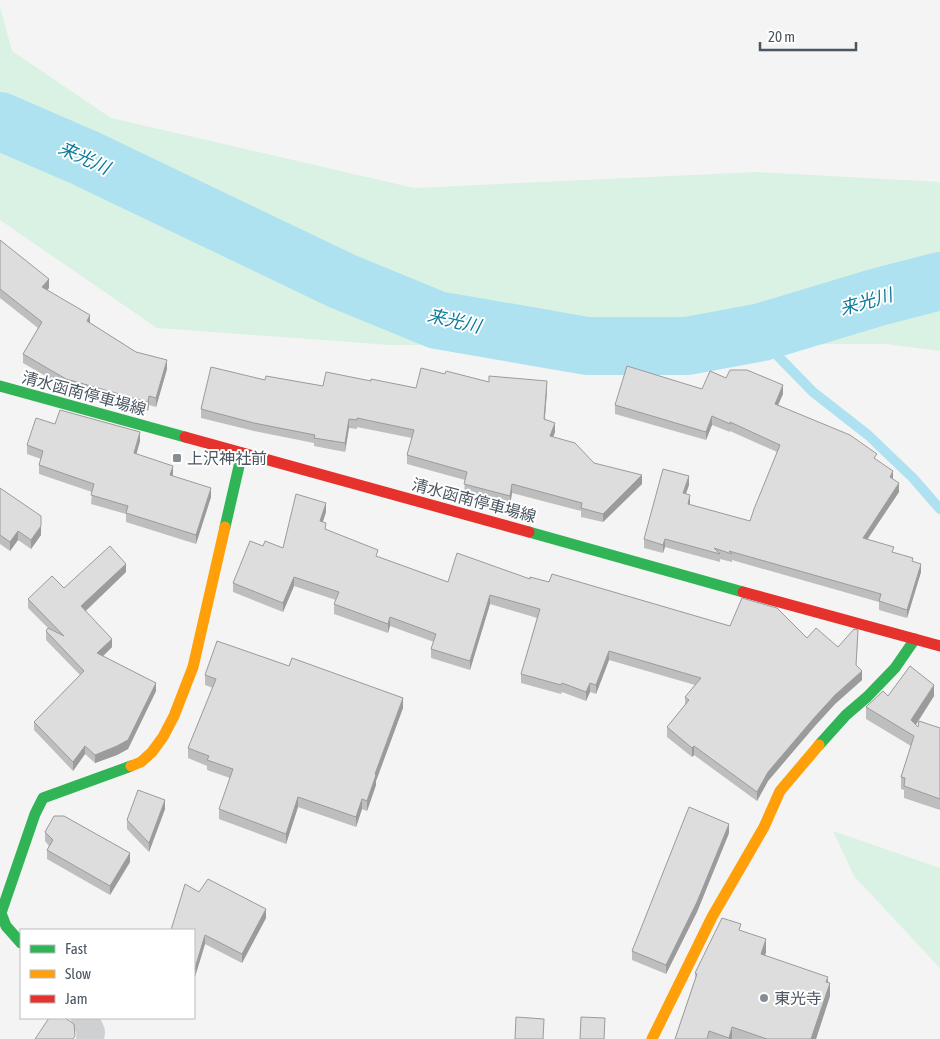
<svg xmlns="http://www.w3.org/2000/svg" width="940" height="1039" font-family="'Asap Condensed','Noto Sans JP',sans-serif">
<rect width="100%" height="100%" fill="#f4f4f4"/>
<g fill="#d9f2e3">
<path d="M0 7 12 51 111 118 414 188 757 172 940 182V351L886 344 390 345 157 328 0 220Z"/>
<path d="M833 831 940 868V968L854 876Z"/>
</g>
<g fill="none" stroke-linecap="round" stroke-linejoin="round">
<path stroke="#aee2f0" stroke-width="10" d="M762 332 772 350 813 392 868 435 913 478 940 509"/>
<path stroke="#aee2f0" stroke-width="58" d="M0 121 85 158 342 281 437 320 587 346H687L762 332 878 297 940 281"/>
<path stroke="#ced0d2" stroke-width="28" d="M85 1018 91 1032 90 1039"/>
<g stroke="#30b455" stroke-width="11">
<path d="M0 386 185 437"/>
<path d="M225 527 242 453"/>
<path d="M529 532 743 592"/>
<path d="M819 745 846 715 867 697 895 668 915 639"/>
<path d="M21 943 6 926 1 913 35 814 43 798 131 766"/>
</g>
<g stroke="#ff9f0a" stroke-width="11">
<path d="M131 766 141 762 152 752 163 737 174 716 193 667 225 527"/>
<path d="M652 1039 712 917 764 827 780 791 819 745"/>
</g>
<g stroke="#e5322d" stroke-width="11">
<path d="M185 437 529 532"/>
<path d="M743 592 940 646"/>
</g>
</g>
<g fill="#bebebf">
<path d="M0 240 49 288 47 290 90 323 136 352 167 369 156 407 149 405 148 411 66 388 23 363V354L38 328 0 298Z"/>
<path d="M445 374 489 382 547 390 545 419 555 432 553 437 594 463 642 484 603 522 581 517V511L512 493 510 505 464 493 465 480 407 464V455L412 438 357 427V429L349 428 345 452 314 446V443L254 431 201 418V409L265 380 323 386 371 381 416 388Z"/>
<path d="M726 378 783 394 778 405 877 460 893 479 899 492 867 539 913 562 921 572 907 618 879 610V602L732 560V562L720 559V562L665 547 663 553 644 548V539L689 485 686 494 690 504V505L750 521 777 452 730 431V432L712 425 706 440 615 414V405L702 389Z"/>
<path d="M55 424 140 441 136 454 173 475V476L211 497 196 544 126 522V514L91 504 92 492 39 474V465L41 459 27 454V445Z"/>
<path d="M0 488 41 535 31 549 18 540 10 551 0 544Z"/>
<path d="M326 512 323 522 326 530 378 557 448 582 530 579 549 582 730 626 807 638 838 647 858 639 856 665 862 680 835 704 814 727 768 781 757 801 694 755 692 757 667 737V727L685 705V697L695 685 609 660 596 694 590 692 586 701 562 692 561 694 521 683V674L537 618 490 604 470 670 431 658V649L434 642 390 626 388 633 334 614V604L336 600 294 586 283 612 233 592V583L263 546 283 548Z"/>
<path d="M126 572 86 611 112 647 103 656 156 691 128 749 117 755 95 763 85 754 73 771 34 730V722L80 675 46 640V631L48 628 28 608V599L64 588Z"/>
<path d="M205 675 403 708 376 781V785L367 811 362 809 356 827 298 807 286 844 219 819V809L230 778 207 770V766L188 758V748L213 688 205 685Z"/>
<path d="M888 696H934L916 725 918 727 940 728V810L904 798V790L901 789V777L911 746 866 719V707Z"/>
<path d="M165 809 149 852 127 829V820Z"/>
<path d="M45 832 130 862 110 895 47 859V850L49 846 45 841Z"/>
<path d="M729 833 697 912 666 974 632 960V951Z"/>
<path d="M199 892 266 918 242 963 205 944 194 980V930Z"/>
<path d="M741 931 766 952 765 956 828 983 830 996 816 1039H675L695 979V973Z"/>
</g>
<g fill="#9b9b9b">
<path d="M49 279V288L42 296V287Z"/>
<path d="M90 315V324L87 321Z"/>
<path d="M167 360V369L156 407V398Z"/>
<path d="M547 381V390L544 427V419Z"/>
<path d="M783 385V394L775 412V404Z"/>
<path d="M149 396V405L148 411V402Z"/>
<path d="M712 416V425L706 440V432Z"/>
<path d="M349 419V428L345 452V443Z"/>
<path d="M555 423V432L550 445V436Z"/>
<path d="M140 432V441L134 463V453Z"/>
<path d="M173 466V475L170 484V475Z"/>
<path d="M893 471V479L890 477Z"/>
<path d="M642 475V484L603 522V514Z"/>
<path d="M689 476V485L683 501V493Z"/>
<path d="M899 483V492L863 546V538Z"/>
<path d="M512 484V493L510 505V496Z"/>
<path d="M211 488V497L196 544V535Z"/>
<path d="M690 495V504L688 513V504Z"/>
<path d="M326 503V512L320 530V521Z"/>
<path d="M41 526V535L31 549V540Z"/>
<path d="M18 531V540L10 551V542Z"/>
<path d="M665 539V547L663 553V545Z"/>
<path d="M126 564V572L81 615V606Z"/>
<path d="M921 564V572L907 618V610Z"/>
<path d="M294 577V586L283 612V603Z"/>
<path d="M490 595V604L470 670V661Z"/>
<path d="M390 617V626L388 633V624Z"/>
<path d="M112 639V647L97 662V653Z"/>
<path d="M609 651V660L596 694V685Z"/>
<path d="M862 671V680L835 704 814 727 768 781 757 801V792L768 772 814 718 835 695Z"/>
<path d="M156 683V691L128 749 117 755 95 763V755Z"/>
<path d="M590 683V692L586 701V692Z"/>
<path d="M934 685V696L911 732V720Z"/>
<path d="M403 698V708L376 781V785L367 811V801L375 774Z"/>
<path d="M85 746V754L73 771V762Z"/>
<path d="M694 746V755L692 757V748Z"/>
<path d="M298 797V807L286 844V834Z"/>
<path d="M362 799V809L356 827V817Z"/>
<path d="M165 800V809L149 852V843Z"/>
<path d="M729 824V833L697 912 666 974V965Z"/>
<path d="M130 853V862L110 895V886Z"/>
<path d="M266 909V918L242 963V954Z"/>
<path d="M205 935V944L194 980V971Z"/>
<path d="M766 939V952L761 967V954Z"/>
<path d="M828 977V989L830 983V996L816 1039H811Z"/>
<path d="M732 1027V1039H729V1038Z"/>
</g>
<g fill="#ddddde" stroke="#9b9b9b">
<path d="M0 240 49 279 42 287 90 315 87 321 136 352 167 360 156 398 149 396 148 402 66 379 23 354 42 322 0 289Z"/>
<path d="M627 366 702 389 710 371 726 378 730 370H747L783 385 775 404 850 435 877 454 874 458 893 471 890 477 899 483 863 538 894 547 892 552 913 558 912 561 921 564 907 610 879 601 881 594 729 551 732 554 714 548 720 554 665 539 663 545 644 539 663 469 689 476 683 493 690 495 688 504 750 521 754 509 780 445 730 422V424L712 416 706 432 615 405Z"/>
<path d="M211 367 265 380 266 376 323 386 326 372 371 381V379L416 388 421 368 445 374 446 371 489 382V376L547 381 544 419 555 423 550 436 575 443 594 463 642 475 603 514 581 508 582 503 512 484 510 496 464 484 467 472 407 455 414 430 357 418V420L349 419 345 443 314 438 315 435 254 423 201 409Z"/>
<path d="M60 410 140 432 134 453 173 466 170 475 211 488 196 535 126 513 128 506 91 495 94 484 39 465 43 451 27 445 36 418 55 424Z"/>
<path d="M0 488 41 516V526L31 540 18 531 10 542 0 535Z"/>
<path d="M296 494 326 503 320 521 326 523 325 529 378 550 376 556 448 582 457 553 530 579V577L549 582 552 574 730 626 742 598 777 608 807 638 816 628 838 647 854 629 858 630 856 665 862 671 835 695 814 718 768 772 757 792 694 746 692 748 667 727 689 700 685 697 701 678 609 651 596 685 590 683 586 692 562 683 561 685 521 674 540 609 490 595 470 661 431 649 436 634 390 617 388 624 334 604 339 592 294 577 283 603 233 583 250 541 263 546 265 541 283 548Z"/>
<path d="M110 546 126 564 81 606 112 639 97 653 156 683 128 740 117 746 95 755 85 746 73 762 34 722 84 671 46 631 48 628 64 636 28 599 52 576 64 588Z"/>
<path d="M217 641 289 666 292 658 403 698 375 774 376 775 367 801 362 799 356 817 298 797 286 834 219 809 233 769 207 760 209 756 188 748 216 679 205 675Z"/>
<path d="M910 666 934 685 911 720 918 727 919 721 940 728V799L904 786 905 778 901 777 914 736 866 707 883 691 888 696Z"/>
<path d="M138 790 165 800 149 843 127 820Z"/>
<path d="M689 807 729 824 697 902 666 965 632 951Z"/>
<path d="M54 816H64L130 853 110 886 47 850 53 840 45 832Z"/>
<path d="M208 879 266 909 242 954 205 935 194 971V930H171L185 884 199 892Z"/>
<path d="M722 918 741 924 739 930 766 939 761 954 828 977 826 982 830 983 811 1039H767L732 1027 729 1038 709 1031 707 1039H675L697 974 695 973Z"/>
<path d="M516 1017 544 1019 543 1039H515Z"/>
<path d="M581 1017 605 1018 604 1039H580Z"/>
<path d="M49 1018H65L74 1024 75 1036 73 1039H35Z"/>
</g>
<g fill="#868d94" stroke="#fff" stroke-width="2">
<rect x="172" y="453" width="10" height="10" rx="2.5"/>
<circle cx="764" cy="998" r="5"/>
</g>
<g text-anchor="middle" stroke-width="4" stroke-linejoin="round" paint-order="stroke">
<g font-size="16" fill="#4a5661" stroke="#fff">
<text transform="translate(84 393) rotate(15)" y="6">清水函南停車場線</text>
<text transform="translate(474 500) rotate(15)" y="6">清水函南停車場線</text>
</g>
<g font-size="16" fill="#4a5661" stroke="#fff" text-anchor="start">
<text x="187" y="464">上沢神社前</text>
<text x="774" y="1004">東光寺</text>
</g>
<g font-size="18" font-style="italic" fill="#0c7c9b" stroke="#fff">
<text transform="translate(84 158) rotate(24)" y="6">来光川</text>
<text transform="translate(866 302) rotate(-16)" y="6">来光川</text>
<text transform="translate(454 321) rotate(13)" y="6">来光川</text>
</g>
</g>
<rect x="20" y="929" width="175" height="90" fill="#ffffff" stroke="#b7bbc0"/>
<rect x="30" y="945" width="25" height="8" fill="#30b455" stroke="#b7bbc0"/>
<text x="65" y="954" font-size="15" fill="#4a5661">Fast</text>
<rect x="30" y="970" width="25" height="8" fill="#ff9f0a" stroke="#b7bbc0"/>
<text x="65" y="979" font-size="15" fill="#4a5661">Slow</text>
<rect x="30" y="995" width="25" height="8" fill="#e5322d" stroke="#b7bbc0"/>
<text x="65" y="1004" font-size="15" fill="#4a5661">Jam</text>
<path d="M760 42v8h96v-8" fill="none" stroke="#4a5661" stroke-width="2.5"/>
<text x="768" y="42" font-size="15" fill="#4a5661" stroke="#ffffff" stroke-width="4" paint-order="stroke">20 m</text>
</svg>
